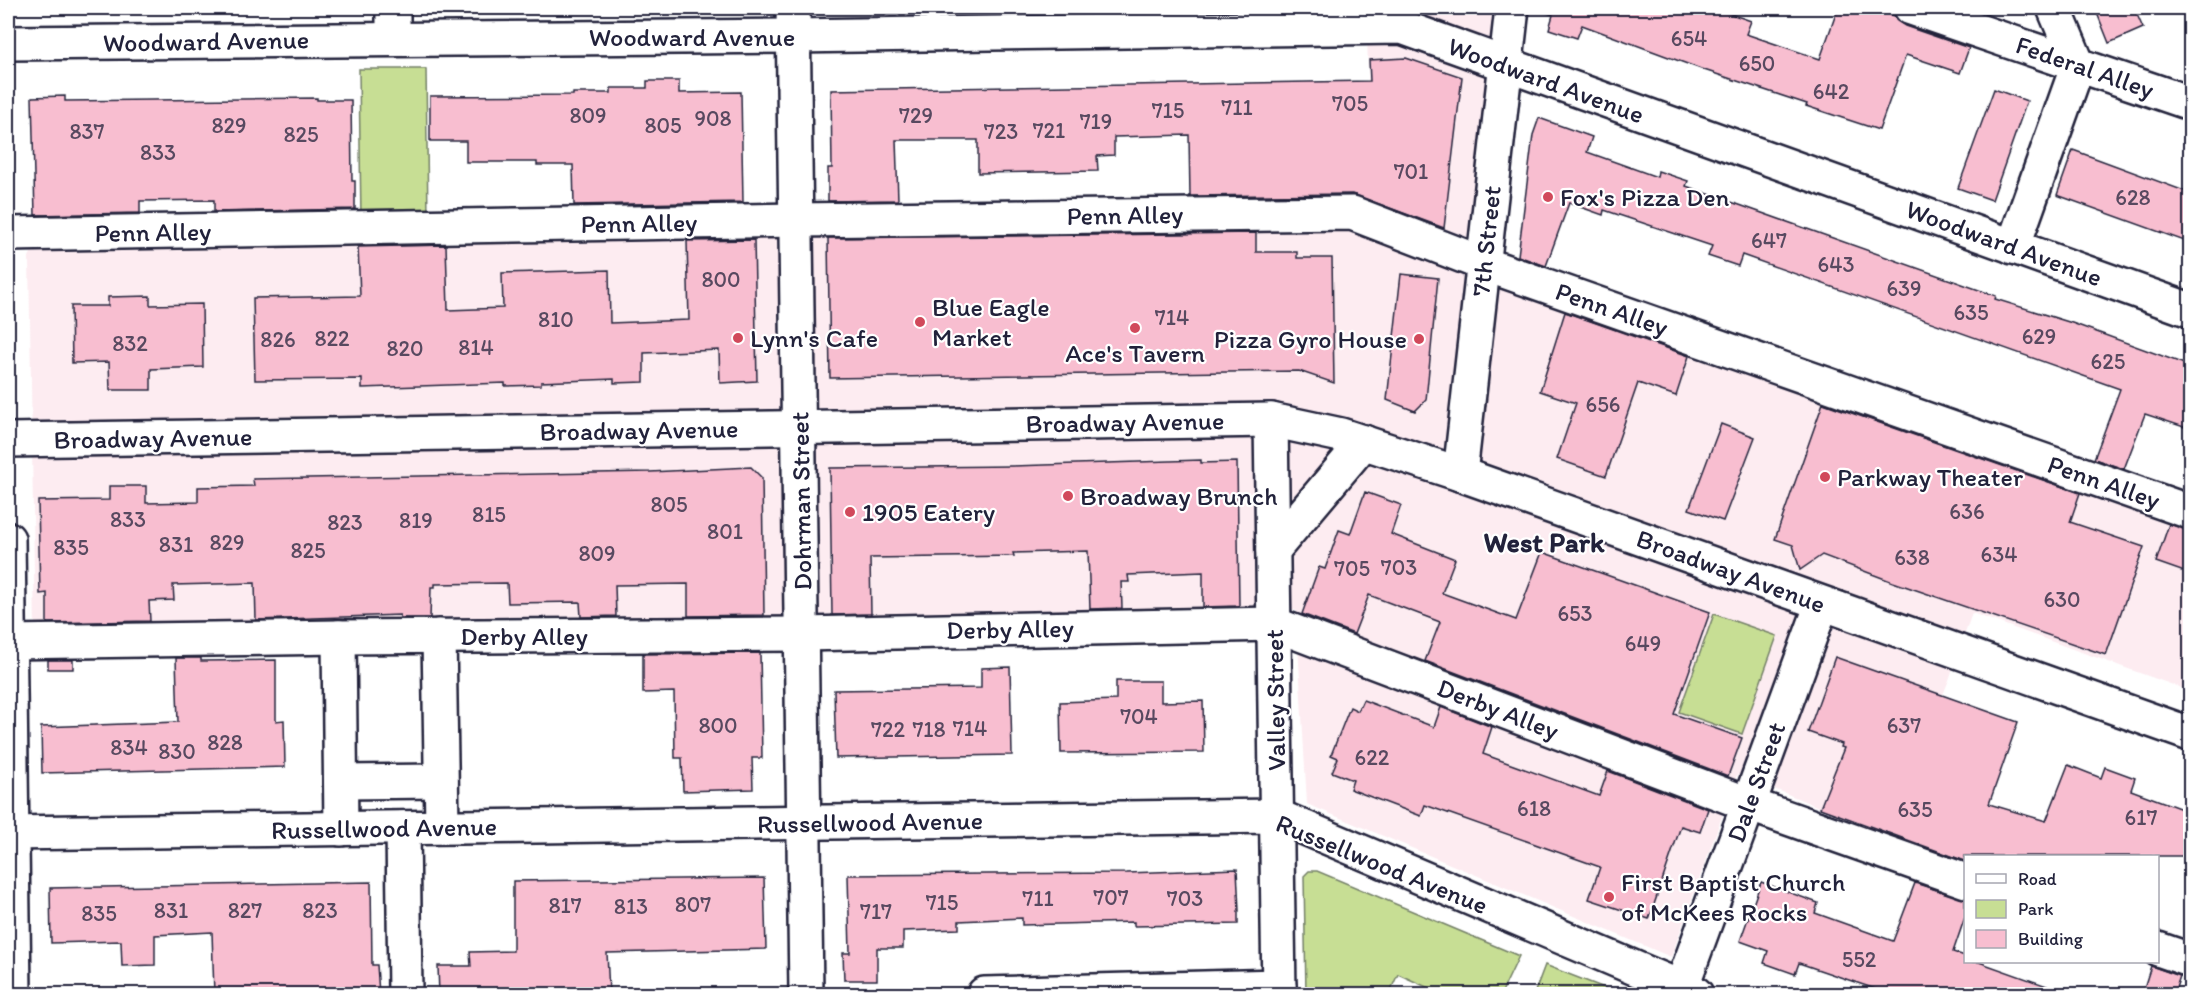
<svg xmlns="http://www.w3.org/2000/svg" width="2198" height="1002" font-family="Itim,sans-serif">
<rect width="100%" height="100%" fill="#fff"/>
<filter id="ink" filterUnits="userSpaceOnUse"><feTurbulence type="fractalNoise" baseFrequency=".0167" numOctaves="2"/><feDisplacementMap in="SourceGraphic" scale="12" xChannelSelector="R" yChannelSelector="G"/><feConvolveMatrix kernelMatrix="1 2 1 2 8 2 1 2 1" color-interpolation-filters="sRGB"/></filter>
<g filter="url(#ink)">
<path fill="#fdecf1" d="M1182 8H1512L1484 264 2190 512V691L1972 613 1949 680 1886 835 1785 793 1737 775 1671 957 1307 804 1296 610 1237 614 35 636 29 257 34 247 214 244 353 245 1333 213V133L1369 132 1367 28 1183 31Z"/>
<g fill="#c7de94" stroke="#748068" stroke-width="1.5">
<path d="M359 69H426L428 219 361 220Z"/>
<path d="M1714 614 1777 636 1742 734 1679 712Z"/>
<path d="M1309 871H1317L1519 956 1501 994H1429L1431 989 1398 974 1389 994H1306L1304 876Z"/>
<path d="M1545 965 1607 989 1614 994H1534Z"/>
</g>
<g fill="#f8bed0" stroke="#22223b" stroke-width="1.5">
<path d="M1543 8H1714L1751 21 1746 34 1820 59 1838 8H1871L1895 16 1897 21 1905 26 1969 48 1960 73 1906 55 1879 130 1806 106 1807 104 1701 69 1582 25 1577 38 1549 29 1553 15 1542 11Z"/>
<path d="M2095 8H2134L2143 28 2109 43Z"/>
<path d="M1406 58 1462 77 1444 228 1352 194 1190 196 1189 135 1114 137V155L1097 156 1098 171 978 173V140H896L898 200 828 201V168H832L831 90 1370 81 1369 60Z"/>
<path d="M647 81H679V93L741 92 743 202 574 205 573 165H537V162H466V141H430V96L573 95V93H611V88H647Z"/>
<path d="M1994 89 2027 101 1992 200 1958 188Z"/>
<path d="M65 96V101L317 98V100H351L352 181H355V209L214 212V200L140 201V213L35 215 32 97Z"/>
<path d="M1539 118 1592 137 1587 152 1657 177 1658 171 1688 181 1686 186 1996 296 1995 299 2072 323 2190 366V429L2145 414 2124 469 2094 459 2120 389 1742 255 1738 266 1708 256 1712 246 1604 210 1603 215 1569 203 1546 266 1518 256 1533 135Z"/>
<path d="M2073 150 2190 193V243L2057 195Z"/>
<path d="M1256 233V252H1297V258H1332L1334 383 1299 371 830 378 828 238Z"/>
<path d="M754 240 757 381 720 383 719 350 644 353V382L614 383V379L541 382V385L505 386V383L362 388V379L255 380 253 298 360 296 358 247 446 245 448 310 503 308 502 273 609 270 610 323 689 320 687 241Z"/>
<path d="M1401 274 1438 278 1426 400 1415 411 1387 400Z"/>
<path d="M150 296V305L202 304 203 367 151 369V390H110L109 362 72 363 71 306H108V297Z"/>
<path d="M1565 312 1689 356 1676 396 1638 383 1606 476 1557 459 1576 403 1540 391Z"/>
<path d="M1823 403 2080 493 2070 522 2144 547 2106 655 1893 582 1822 555 1800 570 1793 545 1775 539Z"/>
<path d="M1721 424 1755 437 1723 521 1689 509Z"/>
<path d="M1201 460V463L1237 462 1239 606 1203 607V572L1128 575 1129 582H1121L1122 608 1090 609 1088 551 1013 553 1014 556 870 558 871 614 832 615 830 468 1013 466Z"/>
<path d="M751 467 762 478 764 615 688 616V584L615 585 616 616 581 617 580 602 508 603 507 583 435 584V587H431L430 618H400V615L256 620 255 583 173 585 174 600 149 601 150 621 47 623V593L40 594 38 501 109 500V486H146V503L198 502V487L254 486 253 479 650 472Z"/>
<path d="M1365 492 1401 505 1391 534 1455 559 1442 593 1516 620 1542 552 1710 612 1674 714 1742 738 1728 776 1425 661 1440 622 1369 595 1354 634 1302 614 1319 567 1325 569 1339 530 1350 534Z"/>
<path d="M2169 524 2190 530V574L2156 562Z"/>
<path d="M760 653 762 758H752L753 789 683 791 682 758H675L674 692 643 693V654Z"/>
<path d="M1835 657 2018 722 1989 804 2046 821 2068 765 2101 778 2105 767 2135 778 2131 790 2190 812V856H1965V861L1820 808 1844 748 1841 747 1842 744 1808 732Z"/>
<path d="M176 658H201V661L276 660V721L284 720 285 767 42 773 41 727 178 722Z"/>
<rect x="48" y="660" width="25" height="9"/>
<path d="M1010 667 1012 755 836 758 834 690 981 688V668Z"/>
<path d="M1116 681H1161V702L1203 701 1204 752 1061 753 1060 702 1116 700Z"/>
<path d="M1363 700 1434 727 1441 707 1492 727 1483 754 1599 796 1608 771 1708 809 1700 832 1681 826 1649 919 1589 899 1600 867 1425 805 1421 816 1350 789 1353 780 1332 772 1338 758 1331 755 1350 707 1358 711Z"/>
<path d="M1237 869 1239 911H1238V924L1134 926V922L1022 925V918L959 921V929L903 931V948H877V980H844L843 953H850L848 875 1127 873Z"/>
<path d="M764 878 766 949 607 953 609 992 439 994 438 966H471L470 952 513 951V881Z"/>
<path d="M371 882 372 965H377L379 994H214L212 932 155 935V965L122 966 121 941 51 943 50 888Z"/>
<path d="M1761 882 1818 903 1815 913 1893 941 1915 883 1965 899V917L1953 952 1965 956V962H1979L2061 991V994H1890L1799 963 1795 974 1764 963 1768 951 1740 941Z"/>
<path d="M2151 966 2180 976 2174 994H2142Z"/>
</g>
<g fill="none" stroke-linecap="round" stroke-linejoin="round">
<defs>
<g id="minor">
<path d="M393 8V39"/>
<path d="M793 8 806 994"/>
<path d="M1911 8 2190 103"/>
<path d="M8 43 794 36 1402 27 2190 310"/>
<path d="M8 234 797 220 1352 213 1484 264 2190 512"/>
<path d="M2013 247 2078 65 2054 8"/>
<path d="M1271 420 1279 994"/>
<path d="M8 440 1271 420 1341 435 1460 474 2190 734"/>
<path d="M1460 474 1512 8"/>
<path d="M8 539 14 994"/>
<path d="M1273 550 1364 442"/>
<path d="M439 636 442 827"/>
<path d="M339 637 341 829"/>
<path d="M8 642 339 637 803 634 1274 624 1748 804 1966 881"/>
<path d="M341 782 441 781"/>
<path d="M403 828 405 994"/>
<path d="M8 833 1277 816 1696 994"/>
<path d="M2158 949 2190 960"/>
<path d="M984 994 1279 986"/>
<path d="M1679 994 1822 604"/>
</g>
</defs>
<use href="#minor" stroke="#22223b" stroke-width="38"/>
<use href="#minor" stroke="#fff" stroke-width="33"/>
</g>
</g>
<g fill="#d1495b" stroke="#fff" stroke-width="2">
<circle cx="1548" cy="197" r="6"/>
<circle cx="920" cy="322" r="6"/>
<circle cx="1135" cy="328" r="6"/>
<circle cx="738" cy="338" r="6"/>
<circle cx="1419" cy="339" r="6"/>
<circle cx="1825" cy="477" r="6"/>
<circle cx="1068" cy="496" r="6"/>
<circle cx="850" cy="512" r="6"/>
<circle cx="1609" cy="897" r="6"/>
</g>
<g text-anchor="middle" stroke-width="4.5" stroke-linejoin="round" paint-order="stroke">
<g font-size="22" fill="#584960">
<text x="1689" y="46">654</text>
<text x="1757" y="71">650</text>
<text x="1831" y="99">642</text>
<text x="1350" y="111">705</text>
<text x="1237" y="115">711</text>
<text x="1168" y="118">715</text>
<text x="588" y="123">809</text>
<text x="916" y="123">729</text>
<text x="713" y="126">908</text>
<text x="1096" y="129">719</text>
<text x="229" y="133">829</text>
<text x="663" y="133">805</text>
<text x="1049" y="138">721</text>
<text x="87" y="139">837</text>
<text x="1001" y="139">723</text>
<text x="301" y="142">825</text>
<text x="158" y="160">833</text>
<text x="1411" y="179">701</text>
<text x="2133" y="205">628</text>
<text x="1769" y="248">647</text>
<text x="1836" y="272">643</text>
<text x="721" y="287">800</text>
<text x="1904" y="296">639</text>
<text x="1971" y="320">635</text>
<text x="1172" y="325">714</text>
<text x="556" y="327">810</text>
<text x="2039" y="344">629</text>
<text x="332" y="346">822</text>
<text x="278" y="347">826</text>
<text x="130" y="351">832</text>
<text x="476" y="355">814</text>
<text x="405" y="356">820</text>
<text x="2108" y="369">625</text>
<text x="1603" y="412">656</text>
<text x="669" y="512">805</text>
<text x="1967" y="519">636</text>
<text x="489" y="522">815</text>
<text x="128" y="527">833</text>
<text x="416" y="528">819</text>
<text x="345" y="530">823</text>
<text x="725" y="539">801</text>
<text x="227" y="550">829</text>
<text x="176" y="552">831</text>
<text x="71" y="555">835</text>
<text x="308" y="558">825</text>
<text x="597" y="561">809</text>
<text x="1999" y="562">634</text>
<text x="1912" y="565">638</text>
<text x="1399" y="575">703</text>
<text x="1352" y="576">705</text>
<text x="2062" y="607">630</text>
<text x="1575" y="621">653</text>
<text x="1643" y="651">649</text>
<text x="1139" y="724">704</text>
<text x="718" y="733">800</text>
<text x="1904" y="733">637</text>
<text x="970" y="736">714</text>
<text x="888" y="737">722</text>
<text x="929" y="737">718</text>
<text x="225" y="750">828</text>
<text x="129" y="755">834</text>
<text x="177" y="759">830</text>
<text x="1372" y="765">622</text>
<text x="1534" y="816">618</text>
<text x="1915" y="817">635</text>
<text x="2141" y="825">617</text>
<text x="1111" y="905">707</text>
<text x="1038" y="906">711</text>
<text x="1185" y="906">703</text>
<text x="942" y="910">715</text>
<text x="693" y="912">807</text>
<text x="565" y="913">817</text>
<text x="631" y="914">813</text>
<text x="171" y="918">831</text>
<text x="245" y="918">827</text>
<text x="320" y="918">823</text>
<text x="876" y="919">717</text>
<text x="99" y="921">835</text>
<text x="1859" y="967">552</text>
</g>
<g font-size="26" fill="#22223b" stroke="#fff">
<text x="692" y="46">Woodward Avenue</text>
<text transform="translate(206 41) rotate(-1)" y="9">Woodward Avenue</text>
<text transform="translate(2085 67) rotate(19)" y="9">Federal Alley</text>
<text transform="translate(1546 80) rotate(20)" y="9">Woodward Avenue</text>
<text transform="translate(1125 215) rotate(-1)" y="9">Penn Alley</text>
<text transform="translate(639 223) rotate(-1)" y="9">Penn Alley</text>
<text transform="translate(153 232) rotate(-1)" y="9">Penn Alley</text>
<text transform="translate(1486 241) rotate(-84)" y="9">7th Street</text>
<text transform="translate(2004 243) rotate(20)" y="9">Woodward Avenue</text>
<text transform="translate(1612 309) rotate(19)" y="9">Penn Alley</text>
<text transform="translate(1125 422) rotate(-1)" y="9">Broadway Avenue</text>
<text transform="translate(639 430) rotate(-1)" y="9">Broadway Avenue</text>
<text transform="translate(153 438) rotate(-1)" y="9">Broadway Avenue</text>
<text transform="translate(2104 482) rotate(19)" y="9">Penn Alley</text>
<text transform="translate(801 501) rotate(-91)" y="9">Dohrman Street</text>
<text transform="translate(1731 571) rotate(20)" y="9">Broadway Avenue</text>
<text transform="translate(1010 629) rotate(-1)" y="9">Derby Alley</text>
<text x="524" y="645">Derby Alley</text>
<text transform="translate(1275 700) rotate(-91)" y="9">Valley Street</text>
<text transform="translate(1498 709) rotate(21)" y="9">Derby Alley</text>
<text transform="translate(1756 782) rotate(-70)" y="9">Dale Street</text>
<text transform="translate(870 822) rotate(-1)" y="9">Russellwood Avenue</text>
<text transform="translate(384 828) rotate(-1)" y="9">Russellwood Avenue</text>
<text transform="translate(1382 864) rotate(22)" y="9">Russellwood Avenue</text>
</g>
<g font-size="26" fill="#22223b" stroke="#fff" text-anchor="start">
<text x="1560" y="206">Fox's Pizza Den</text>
<text x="932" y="316">Blue Eagle<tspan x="932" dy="30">Market</tspan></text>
<text x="750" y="347">Lynn's Cafe</text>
<text x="1407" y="348" text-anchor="end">Pizza Gyro House</text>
<text x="1135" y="362" text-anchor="middle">Ace's Tavern</text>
<text x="1837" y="486">Parkway Theater</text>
<text x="1080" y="505">Broadway Brunch</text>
<text x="862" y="521">1905 Eatery</text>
<text x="1621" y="891">First Baptist Church<tspan x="1621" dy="30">of McKees Rocks</tspan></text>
</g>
<g font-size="28" font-weight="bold" fill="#22223b" stroke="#fff">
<text x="1544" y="552">West Park</text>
</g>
</g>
<rect width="2198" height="1002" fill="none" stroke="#fff" stroke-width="30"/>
<rect x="15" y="15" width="2168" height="972" fill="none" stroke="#22223b" stroke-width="2" filter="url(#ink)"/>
<rect x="1964" y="855" width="195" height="108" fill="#ffffff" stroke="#a7a7b1" stroke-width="1.5"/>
<rect x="1976" y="874" width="30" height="9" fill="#ffffff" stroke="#a7a7b1" stroke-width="1.5"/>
<text x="2018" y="885" font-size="18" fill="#22223b">Road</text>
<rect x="1976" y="900" width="30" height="18" fill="#c7de94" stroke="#a7a7b1" stroke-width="1.5"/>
<text x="2018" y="915" font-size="18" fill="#22223b">Park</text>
<rect x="1976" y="930" width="30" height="18" fill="#f8bed0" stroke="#a7a7b1" stroke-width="1.5"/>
<text x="2018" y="945" font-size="18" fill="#22223b">Building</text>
</svg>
